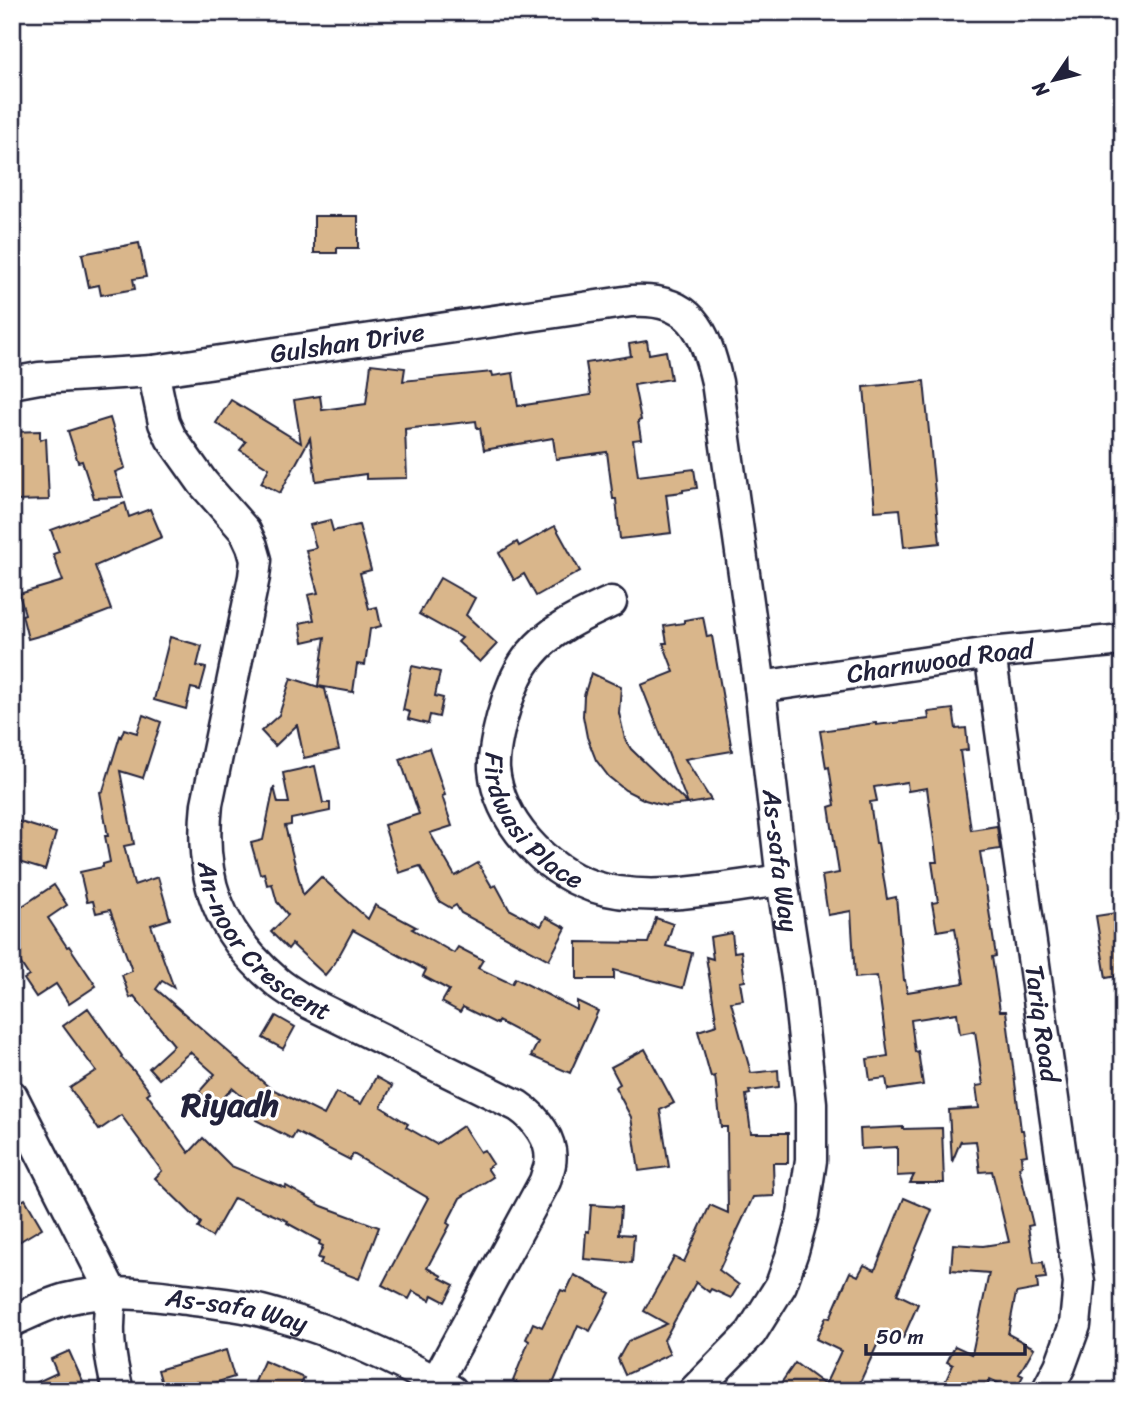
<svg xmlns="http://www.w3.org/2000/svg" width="1135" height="1403" font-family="Sriracha,sans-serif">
<rect width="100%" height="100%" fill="#fff"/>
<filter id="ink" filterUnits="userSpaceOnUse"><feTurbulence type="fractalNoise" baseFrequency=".0143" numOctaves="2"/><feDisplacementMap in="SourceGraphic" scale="14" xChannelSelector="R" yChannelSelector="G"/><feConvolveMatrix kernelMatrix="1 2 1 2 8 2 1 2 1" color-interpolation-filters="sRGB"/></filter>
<g filter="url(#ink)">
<g fill="#d9b68b" stroke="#22223b" stroke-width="2" fill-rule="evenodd">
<path d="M314 216H358V248H337V253H314Z"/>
<path d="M139 243 146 277 133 279 135 289 101 295 99 285 89 287 82 254Z"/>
<path d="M647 341 649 354 666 351 671 379 634 385 641 420 638 421 641 439 633 440 638 476 694 469 697 488 683 490V492L666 494 671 533 620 539 616 499H613L607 452 556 459 553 438 484 450 480 428H477L476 421 405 429 407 478 366 479V474L316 481 310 438 280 493 261 483 269 468 240 450 246 442 216 423 231 400 301 443 294 400 320 396 322 410 366 404 371 364 405 368 403 381 492 372 493 376 513 373 518 406 591 395 586 363 631 356 629 344Z"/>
<path d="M924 381 940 543 904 547 900 509 875 511 864 387Z"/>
<path d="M110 418 125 468 115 472 123 497 94 498 82 461 78 462 68 431Z"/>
<path d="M40 431V440L46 438 49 500 15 501 12 432Z"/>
<path d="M125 503 129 517 150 509 162 537 95 566 111 610 53 632 28 639 22 615 25 614 19 594 63 581 53 554 59 552 51 530Z"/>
<path d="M330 520 333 531 359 525 371 570 360 573 369 609 377 607 381 626 370 629 365 665 357 664 353 692 318 686 325 637 303 642 300 623 314 620 308 595 318 593 306 550 316 548 310 525Z"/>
<path d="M555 526 580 571 536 596 524 574 514 580 499 553 517 542 519 546Z"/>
<path d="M440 578 475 598 466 615 497 644 480 662 458 642 462 638 419 614Z"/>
<path d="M703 617 707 637 712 636 732 751 685 759 711 800 688 804 641 685 674 672 663 643H667L664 626 684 623V620Z"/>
<path d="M170 637 202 646 197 666 206 668 200 690 191 688 186 709 154 700Z"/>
<path d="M412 666 440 672 435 696 443 698 439 717 430 715 428 724 408 719 410 712 403 710Z"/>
<path d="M591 673 621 687 619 713 625 739 631 749 688 804 666 806 645 800 625 790 609 777 596 760 587 737 583 716 584 696Z"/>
<path d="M291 678 325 689 339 750 304 758 297 725 275 746 261 731 279 715Z"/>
<path d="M953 709 956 729 966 728 968 750 960 751 971 830 997 826 1000 849 980 852 996 956 992 957 1000 1011H1006L1021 1130H1023L1027 1155 1021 1156 1022 1166 1019 1167 1033 1225 1028 1226 1034 1263 1043 1262 1046 1278 1037 1279 1038 1289 1016 1293 1008 1334 1034 1348 1019 1374 1023 1376 1015 1391 990 1379 985 1391H941L953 1365 947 1362 955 1346 972 1354 989 1273 951 1270 953 1244 983 1246 1009 1242 992 1171 980 1172 976 1141 961 1142V1140L952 1162 949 1110 979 1108 976 1086 983 1085 975 1031 960 1034 957 1013 911 1020 915 1052 918 1051 923 1085 888 1090 886 1078 870 1080 867 1059 888 1056 877 976 855 978 851 911 828 915 822 876 839 873 829 807 835 805 829 767 826 768 820 731 876 723V725L929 719 928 712ZM907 782 908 791 927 788 937 862H932L938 902 932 903 937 931 955 928 964 983 907 992 905 980H904L896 897 887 899 878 843H876L870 802 877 801 874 787Z"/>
<path d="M143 715 161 722 143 778 120 771 134 844 124 846 134 885 158 877 170 919 151 925 174 988 162 981 156 989 270 1088 324 1115 336 1092 361 1104 376 1077 392 1086 381 1107 408 1124 406 1127 436 1144 463 1126 480 1152 484 1150 493 1164 487 1168 493 1177 460 1198 447 1223 450 1225 427 1268 442 1276 440 1278 454 1285 445 1302 432 1295 430 1300 413 1291 409 1299 382 1285 428 1198 353 1154 350 1160 296 1132 292 1139 256 1120 260 1112 232 1088 216 1107 199 1092 215 1074 190 1052 159 1079 149 1068 174 1045 134 996 130 998 122 975 132 971 110 910 96 913 93 901 87 902 80 872 103 867V864L110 862 105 836H108L100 792 103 791 120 736 121 737 124 729 137 733Z"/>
<path d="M429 748 445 795 442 796 452 826 430 833 455 876 478 863 492 887 496 885 509 909 541 926 546 917 566 928 549 960 461 913 456 905 451 908 439 901 420 866 399 873 384 825 419 814 400 759Z"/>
<path d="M315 766 323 803H330V811L291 819V825L285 826 303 895 321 877 368 919 375 905 416 927 412 929 454 953 458 947 483 960 478 968 512 984 515 978 577 1010V1001L598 1011 570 1073 531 1056 538 1042 498 1021 497 1024 463 1007 460 1012 442 1002 449 990 423 976 426 970 353 930 335 963 325 975 292 944 288 949 271 932 288 915 277 902 272 884 267 885 264 873 260 874 251 843 263 840 274 787 278 803H289L283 773Z"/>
<path d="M17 821 56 833 45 870 12 860V835Z"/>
<path d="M54 885 67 905 48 918 67 947 69 946 96 986 69 1004 56 984 36 997 24 979 29 976 12 950 15 924 12 921V913Z"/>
<path d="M1123 912V975L1106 978 1096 916Z"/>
<path d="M656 918 673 924 666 946 692 953 683 988 614 970V979H577V942L648 943Z"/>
<path d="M732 933 734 952 741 951 745 981 740 982 743 1000 731 1002 751 1073 778 1070 779 1087 749 1091 750 1094 746 1095 751 1133H788V1163H773L774 1196 753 1197 719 1270 739 1285 731 1298 711 1289 709 1292 696 1282 664 1340 670 1354 625 1375 618 1359 628 1341 667 1324 644 1311 674 1257 684 1262 710 1205 728 1213 727 1127H721L715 1076 711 1077 698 1031 717 1025 706 957 713 959 710 937Z"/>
<path d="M88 1008 122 1056 121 1057 134 1071 150 1092 147 1094 189 1153 203 1138 231 1166 285 1188 286 1186 322 1206 379 1227 359 1279 320 1264 322 1259 318 1258 323 1246 319 1244 320 1241 287 1223 288 1221 234 1198 212 1237 198 1228 201 1223 155 1178 162 1171 121 1115 99 1130 70 1088 96 1071 63 1026Z"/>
<path d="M276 1016 295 1027 283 1049 263 1038Z"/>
<path d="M645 1049 674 1103 660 1110 669 1167 639 1171 631 1117 615 1087 620 1084 611 1067Z"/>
<path d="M903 1127V1129L942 1128 944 1183H910L914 1175 897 1176V1147L861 1149 860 1129Z"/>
<path d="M904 1198 932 1210 897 1294 918 1304 903 1338 884 1330 856 1391H791L781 1383 795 1363 825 1385 841 1351 816 1339 826 1317 830 1318 850 1272 858 1276 864 1265 875 1270Z"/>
<path d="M25 1199 42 1228 12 1246V1206Z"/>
<path d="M591 1205 621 1207 619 1234 634 1235 632 1263 584 1259 586 1231 589 1232Z"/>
<path d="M574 1275 610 1293 590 1331 578 1325 550 1391H535L513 1381 529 1341 526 1339 533 1323 542 1327 561 1290 566 1292Z"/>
<path d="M226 1350 234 1377 188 1391H164L158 1370Z"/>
<path d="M69 1351 87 1391H18L57 1373 51 1359Z"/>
<path d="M264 1361 304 1378 298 1391H251Z"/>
</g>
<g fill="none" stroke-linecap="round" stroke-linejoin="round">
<defs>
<g id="minor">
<path id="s1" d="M153 371 164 423 171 438 203 483 245 531 252 546 256 560 254 577 207 804C199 878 218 932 276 981 285 989 296 995 307 1002L518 1106C536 1118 554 1141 550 1164 549 1170 546 1176 545 1181L436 1382"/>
<path id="s2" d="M12 383 39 378 153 371 631 301C691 297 705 330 717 382L760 687 782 880 798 984 811 1103V1160L803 1214 793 1251 781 1285 751 1333 694 1391"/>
<path id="s3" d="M611 602C583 615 551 629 531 654 519 668 513 684 507 701 501 719 493 750 494 769 499 821 544 869 592 886 648 905 724 887 782 880"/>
<path id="s4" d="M990 653 1079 1283 1075 1325 1060 1366 1047 1391"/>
<path id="s5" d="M760 687 990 653 1123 640"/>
<path d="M12 1096 112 1293C106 1329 109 1355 118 1391"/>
<path id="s6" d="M12 1321C30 1313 47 1304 66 1299 102 1290 140 1293 177 1298 210 1302 244 1305 276 1315 337 1332 397 1359 452 1391"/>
</g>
</defs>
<use href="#minor" stroke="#22223b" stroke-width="35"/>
<use href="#minor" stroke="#fff" stroke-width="30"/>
</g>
</g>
<g text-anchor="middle" stroke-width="6" stroke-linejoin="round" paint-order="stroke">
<g font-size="26" fill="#22223b" stroke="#fff">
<text dy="9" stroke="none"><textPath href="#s2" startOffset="338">Gulshan Drive</textPath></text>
<text dy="9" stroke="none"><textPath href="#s5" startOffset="182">Charnwood Road</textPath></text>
<text dy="9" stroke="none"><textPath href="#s3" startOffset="285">Firdwasi Place</textPath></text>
<text dy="9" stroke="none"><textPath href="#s2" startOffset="1241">As-safa Way</textPath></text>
<text dy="9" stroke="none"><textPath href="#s1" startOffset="628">An-noor Crescent</textPath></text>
<text dy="9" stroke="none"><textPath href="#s4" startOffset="374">Tariq Road</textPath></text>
<text dy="9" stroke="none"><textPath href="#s6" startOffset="231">As-safa Way</textPath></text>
</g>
<g font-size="33" font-weight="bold" fill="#22223b" stroke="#fff">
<text x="230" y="1116">Riyadh</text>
</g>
</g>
<rect width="1135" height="1403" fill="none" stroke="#fff" stroke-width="42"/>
<rect x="21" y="21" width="1093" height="1361" fill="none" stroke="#22223b" stroke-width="2.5" filter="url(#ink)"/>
<g transform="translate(1054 80) rotate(235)" stroke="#ffffff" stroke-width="5" paint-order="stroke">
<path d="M0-5L12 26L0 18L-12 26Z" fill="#22223b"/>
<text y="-10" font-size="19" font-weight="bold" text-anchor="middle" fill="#22223b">N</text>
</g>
<path d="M866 1344v10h159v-10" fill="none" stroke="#22223b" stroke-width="3.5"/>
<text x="876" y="1344" font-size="21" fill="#22223b" stroke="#ffffff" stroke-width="5" paint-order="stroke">50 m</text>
</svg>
